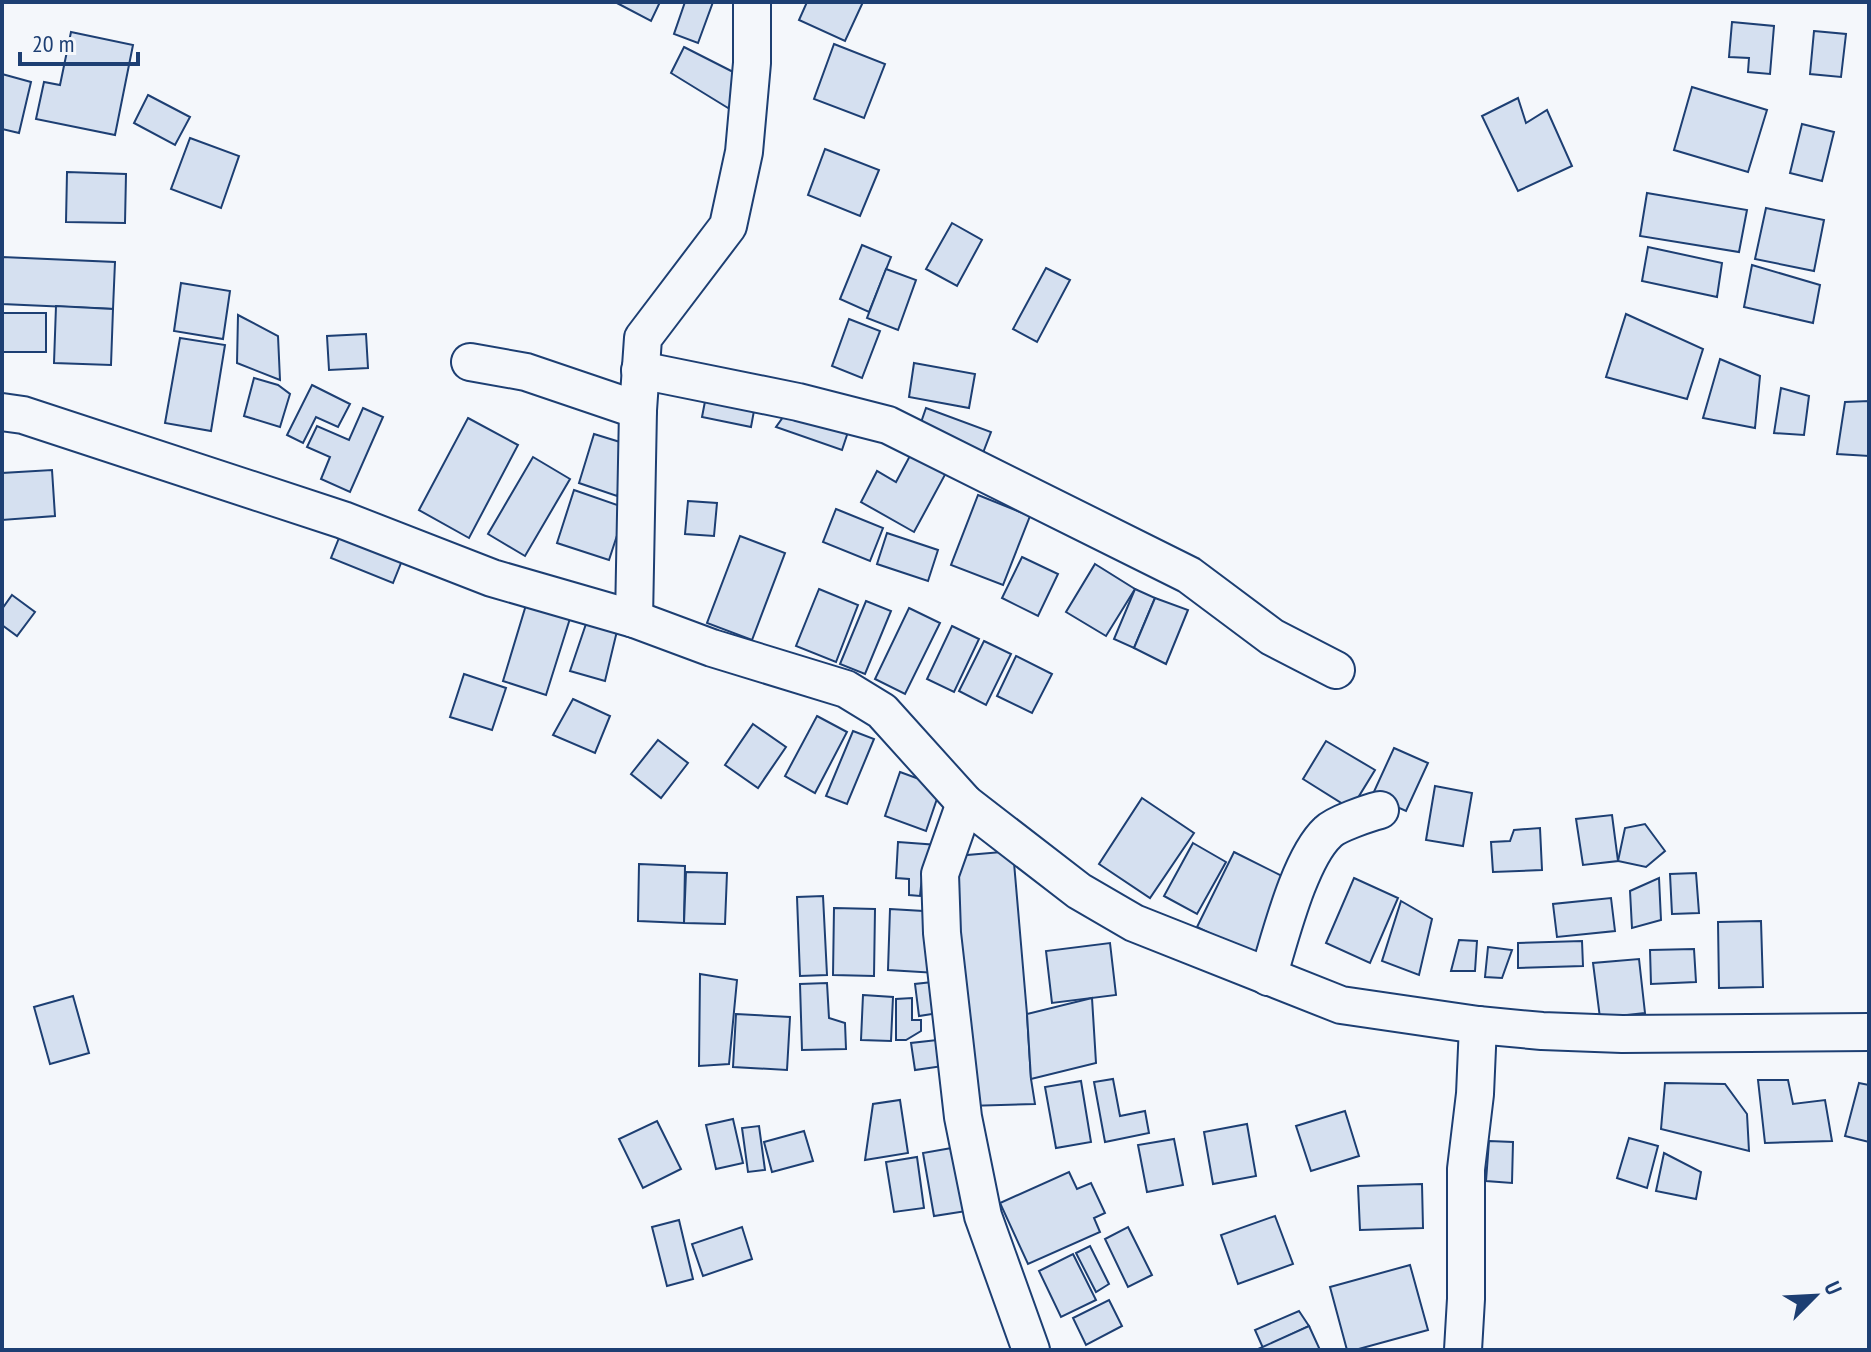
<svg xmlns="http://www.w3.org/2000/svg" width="1871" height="1352" font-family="'PT Sans Narrow',sans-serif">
<rect width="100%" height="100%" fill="#f4f7fb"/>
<g fill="#d5e0f0" stroke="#1d3f73" stroke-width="2">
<path d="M615 2H660L651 21Z"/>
<path d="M685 2H713L698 43 674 34Z"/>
<path d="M807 2H863L845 41 799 20Z"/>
<path d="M1732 22 1774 26 1770 74 1748 72 1749 58 1729 57Z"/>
<path d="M1814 31 1846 34 1841 77 1810 74Z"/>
<path d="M71 32 133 45 115 135 36 119 44 82 60 85Z"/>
<path d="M834 44 885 64 864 118 814 99Z"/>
<path d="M684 47 747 79 728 108 671 73Z"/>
<path d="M2 74 31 82 19 133 2 129Z"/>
<path d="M1692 87 1767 110 1748 172 1674 150Z"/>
<path d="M148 95 190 117 175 145 134 123Z"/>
<path d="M1518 98 1526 123 1547 110 1572 166 1518 191 1482 116Z"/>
<path d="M1802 124 1834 132 1822 181 1790 173Z"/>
<path d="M190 138 239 156 221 208 171 189Z"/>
<path d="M825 149 879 170 860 216 808 195Z"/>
<path d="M67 172 126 174 125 223 66 222Z"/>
<path d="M1647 193 1747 210 1739 252 1640 236Z"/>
<path d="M1766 208 1824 220 1814 271 1755 259Z"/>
<path d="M952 223 982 240 957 286 926 269Z"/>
<path d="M862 245 891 257 869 312 840 299Z"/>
<path d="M1648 247 1722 263 1717 297 1642 281Z"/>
<path d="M2 257 115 262 113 309 2 304Z"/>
<path d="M1752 265 1820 285 1813 323 1744 307Z"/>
<path d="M1046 268 1070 280 1037 342 1013 329Z"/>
<path d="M886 269 916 280 898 330 867 318Z"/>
<path d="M181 283 230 291 223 339 174 331Z"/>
<path d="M56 306 113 309 111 365 54 363Z"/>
<rect x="2" y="313" width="44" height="39"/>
<path d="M1626 314 1703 349 1687 399 1606 377Z"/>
<path d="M238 315 278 336 280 380 237 363Z"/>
<path d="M849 319 880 331 862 378 832 366Z"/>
<path d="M366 334 368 368 329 370 327 336Z"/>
<path d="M180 338 225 345 211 431 165 423Z"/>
<path d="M1720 359 1760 376 1755 428 1703 418Z"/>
<path d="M914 363 975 374 969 408 909 397Z"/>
<path d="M254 378 278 385 290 394 280 427 244 416Z"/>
<path d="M312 385 350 404 338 427 316 417 303 443 287 435Z"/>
<path d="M1781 388 1809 396 1804 435 1774 433Z"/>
<path d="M707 391 756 400 751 427 702 417Z"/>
<path d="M1869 401V456L1837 454 1845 402Z"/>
<path d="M791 406 850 426 842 450 776 427Z"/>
<path d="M363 408 383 417 350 492 321 479 330 457 307 447 317 426 349 440Z"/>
<path d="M926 408 991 432 981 458 917 434Z"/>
<path d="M468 418 518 445 469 538 419 510Z"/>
<path d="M594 434 633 446 617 496 579 483Z"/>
<path d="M912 452 947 471 914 532 861 502 877 471 896 482Z"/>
<path d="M533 457 570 479 525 556 488 534Z"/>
<path d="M52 470 55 516 2 520V473Z"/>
<path d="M574 490 626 508 609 560 557 543Z"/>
<path d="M978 495 1030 516 1003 585 951 565Z"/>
<path d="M688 501 717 503 714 536 685 534Z"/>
<path d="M836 509 883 528 870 561 823 542Z"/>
<path d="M343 528 405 553 393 583 331 558Z"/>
<path d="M887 533 938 550 928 581 877 564Z"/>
<path d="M740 536 785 553 752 640 707 623Z"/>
<path d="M1022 557 1058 574 1038 616 1002 598Z"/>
<path d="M1095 564 1135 589 1106 636 1066 612Z"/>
<path d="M819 589 858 605 836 662 796 646Z"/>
<path d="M1135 589 1155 598 1134 648 1114 639Z"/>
<path d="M12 595 35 612 17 636 2 625V609Z"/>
<path d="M529 595 573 609 546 695 503 681Z"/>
<path d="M1155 598 1188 610 1166 664 1134 648Z"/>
<path d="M866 601 891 611 865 674 840 664Z"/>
<path d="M909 608 940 623 905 694 875 679Z"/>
<path d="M587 621 617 631 605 681 570 671Z"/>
<path d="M952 626 979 639 954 692 927 679Z"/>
<path d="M984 641 1011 654 986 705 959 691Z"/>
<path d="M1016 656 1052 674 1032 713 997 696Z"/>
<path d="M464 674 506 688 492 730 450 717Z"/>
<path d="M573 699 610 716 595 753 553 735Z"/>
<path d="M817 716 847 732 815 793 785 776Z"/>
<path d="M753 724 786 747 758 788 725 765Z"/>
<path d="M853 731 874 739 847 804 826 796Z"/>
<path d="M658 740 688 763 661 798 631 774Z"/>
<path d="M1326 741 1375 770 1351 809 1303 779Z"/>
<path d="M1394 748 1428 763 1406 811 1372 796Z"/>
<path d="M900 772 941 787 926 831 885 816Z"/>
<path d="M1435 786 1472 793 1463 846 1426 840Z"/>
<path d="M1142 798 1194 833 1150 898 1099 864Z"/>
<path d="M1612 815 1618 861 1583 865 1576 819Z"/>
<path d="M1645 824 1665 851 1646 867 1618 861 1625 828Z"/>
<path d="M1540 828 1542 870 1493 872 1491 842 1510 841 1514 830Z"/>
<path d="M898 842 938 845 936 877H922L920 896 909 895V879L896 878Z"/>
<path d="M1193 843 1226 862 1197 914 1164 896Z"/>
<path d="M1013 851 1027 1014 1031 1079 1035 1104 967 1106 941 890 959 888 956 856Z"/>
<path d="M1234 852 1292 881 1254 955 1197 927Z"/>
<path d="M639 864 685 866 684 923 638 921Z"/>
<path d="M686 872 727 873 725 924 684 923Z"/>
<path d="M1696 873 1699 913 1672 914 1670 874Z"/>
<path d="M1354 878 1398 898 1370 963 1326 943Z"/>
<path d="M1659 878 1661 920 1632 928 1630 891Z"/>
<path d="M823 896 827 975 800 976 797 897Z"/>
<path d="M1611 898 1615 931 1557 937 1553 904Z"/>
<path d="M1401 901 1432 919 1419 975 1382 961Z"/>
<path d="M834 908 875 909 874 976 833 975Z"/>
<path d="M890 909 940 912 937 973 888 970Z"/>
<path d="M1761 921 1763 987 1719 988 1718 922Z"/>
<path d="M1459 940 1477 941 1475 971H1451Z"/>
<path d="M1582 941 1583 966 1518 968V943Z"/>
<path d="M1110 943 1116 995 1052 1003 1046 951Z"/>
<path d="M1488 947 1512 950 1502 978 1485 977Z"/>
<path d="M1694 949 1696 982 1651 984 1650 950Z"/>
<path d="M1639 959 1645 1013 1600 1018 1593 963Z"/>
<path d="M700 974 737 980 729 1064 699 1066Z"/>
<path d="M941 981 945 1012 919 1016 915 984Z"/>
<path d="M827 983 829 1018 845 1023 846 1049 802 1050 800 984Z"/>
<path d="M863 995 893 997 891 1041 861 1040Z"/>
<path d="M73 996 89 1053 50 1064 34 1007Z"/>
<path d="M912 998V1020H921V1031L906 1040H896V999Z"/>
<path d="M1092 998 1096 1063 1031 1079 1027 1014Z"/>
<path d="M736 1014 790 1017 787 1070 733 1067Z"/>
<path d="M946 1039 950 1065 915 1070 911 1043Z"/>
<path d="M1113 1079 1120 1116 1145 1111 1149 1133 1105 1142 1094 1082Z"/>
<path d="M1758 1080H1788L1793 1104 1825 1100 1832 1141 1765 1143Z"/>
<path d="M1081 1081 1091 1142 1056 1148 1045 1087Z"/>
<path d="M1665 1083 1725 1084 1747 1114 1749 1151 1661 1129Z"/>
<path d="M1859 1083 1869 1085V1142L1845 1136Z"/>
<path d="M900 1100 908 1153 865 1160 873 1104Z"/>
<path d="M1345 1111 1359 1156 1311 1171 1296 1126Z"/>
<path d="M733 1119 743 1163 716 1169 706 1125Z"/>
<path d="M657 1121 681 1169 643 1188 619 1139Z"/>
<path d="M1247 1124 1256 1176 1213 1184 1204 1132Z"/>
<path d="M759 1126 765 1170 748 1172 742 1128Z"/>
<path d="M804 1131 813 1161 772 1172 764 1142Z"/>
<path d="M1629 1138 1658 1146 1647 1188 1617 1178Z"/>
<path d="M1174 1139 1183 1185 1147 1192 1138 1145Z"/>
<path d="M1489 1141 1513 1142 1512 1183 1486 1181Z"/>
<path d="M963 1146 973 1210 934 1216 923 1153Z"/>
<path d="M1664 1153 1701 1172 1696 1199 1656 1191Z"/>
<path d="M917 1157 924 1208 894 1212 886 1162Z"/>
<path d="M1069 1172 1077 1189 1091 1183 1105 1213 1094 1218 1100 1232 1028 1264 1000 1203Z"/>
<path d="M1422 1184 1423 1228 1360 1230 1358 1186Z"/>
<path d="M1275 1216 1293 1264 1238 1284 1221 1235Z"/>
<path d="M679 1220 693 1279 667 1286 652 1227Z"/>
<path d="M742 1227 752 1259 703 1276 692 1244Z"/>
<path d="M1128 1227 1152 1275 1128 1287 1105 1239Z"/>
<path d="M1090 1246 1109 1284 1096 1292 1076 1253Z"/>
<path d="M1073 1254 1096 1300 1061 1317 1039 1271Z"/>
<path d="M1410 1265 1428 1330 1355 1350H1347L1330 1287Z"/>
<path d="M1109 1300 1122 1326 1086 1345 1073 1318Z"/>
<path d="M1299 1311 1309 1326 1263 1348 1255 1330Z"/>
<path d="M1309 1326 1320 1350H1256Z"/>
</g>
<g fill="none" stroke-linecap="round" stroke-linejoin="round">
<defs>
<g id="minor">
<path d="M470 362 526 372 638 410"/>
<path d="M640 370 798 402 888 425 1189 575 1272 637 1336 670"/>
<path d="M2 412 23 415 343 520 492 578 634 619 712 648 846 689 882 711 965 803 1079 891 1134 923 1341 1005 1478 1025 1542 1031 1622 1034 1869 1032"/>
<path d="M634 619 638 410 643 338 728 226 744 152 752 63V2"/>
<path d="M965 803 940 874 942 933 963 1117 983 1216 1031 1350"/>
<path d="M1268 977C1280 939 1299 859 1328 832 1336 824 1368 813 1380 810"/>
<path d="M1463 1350 1466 1299V1169L1475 1094 1478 1025"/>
</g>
</defs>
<use href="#minor" stroke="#1d3f73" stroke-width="40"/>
<use href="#minor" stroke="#f4f7fb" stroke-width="36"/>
</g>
<rect width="1871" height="1352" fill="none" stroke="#1d3f73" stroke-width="8"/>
<g transform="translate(1815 1296) rotate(66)" stroke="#f4f7fb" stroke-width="6" paint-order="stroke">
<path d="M0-6L14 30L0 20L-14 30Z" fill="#1d3f73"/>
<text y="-12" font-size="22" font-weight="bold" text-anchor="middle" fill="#1d3f73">U</text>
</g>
<path d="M20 52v12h118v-12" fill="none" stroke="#1d3f73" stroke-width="4"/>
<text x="32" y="52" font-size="24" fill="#1d3f73" stroke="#f4f7fb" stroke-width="6" paint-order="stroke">20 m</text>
</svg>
